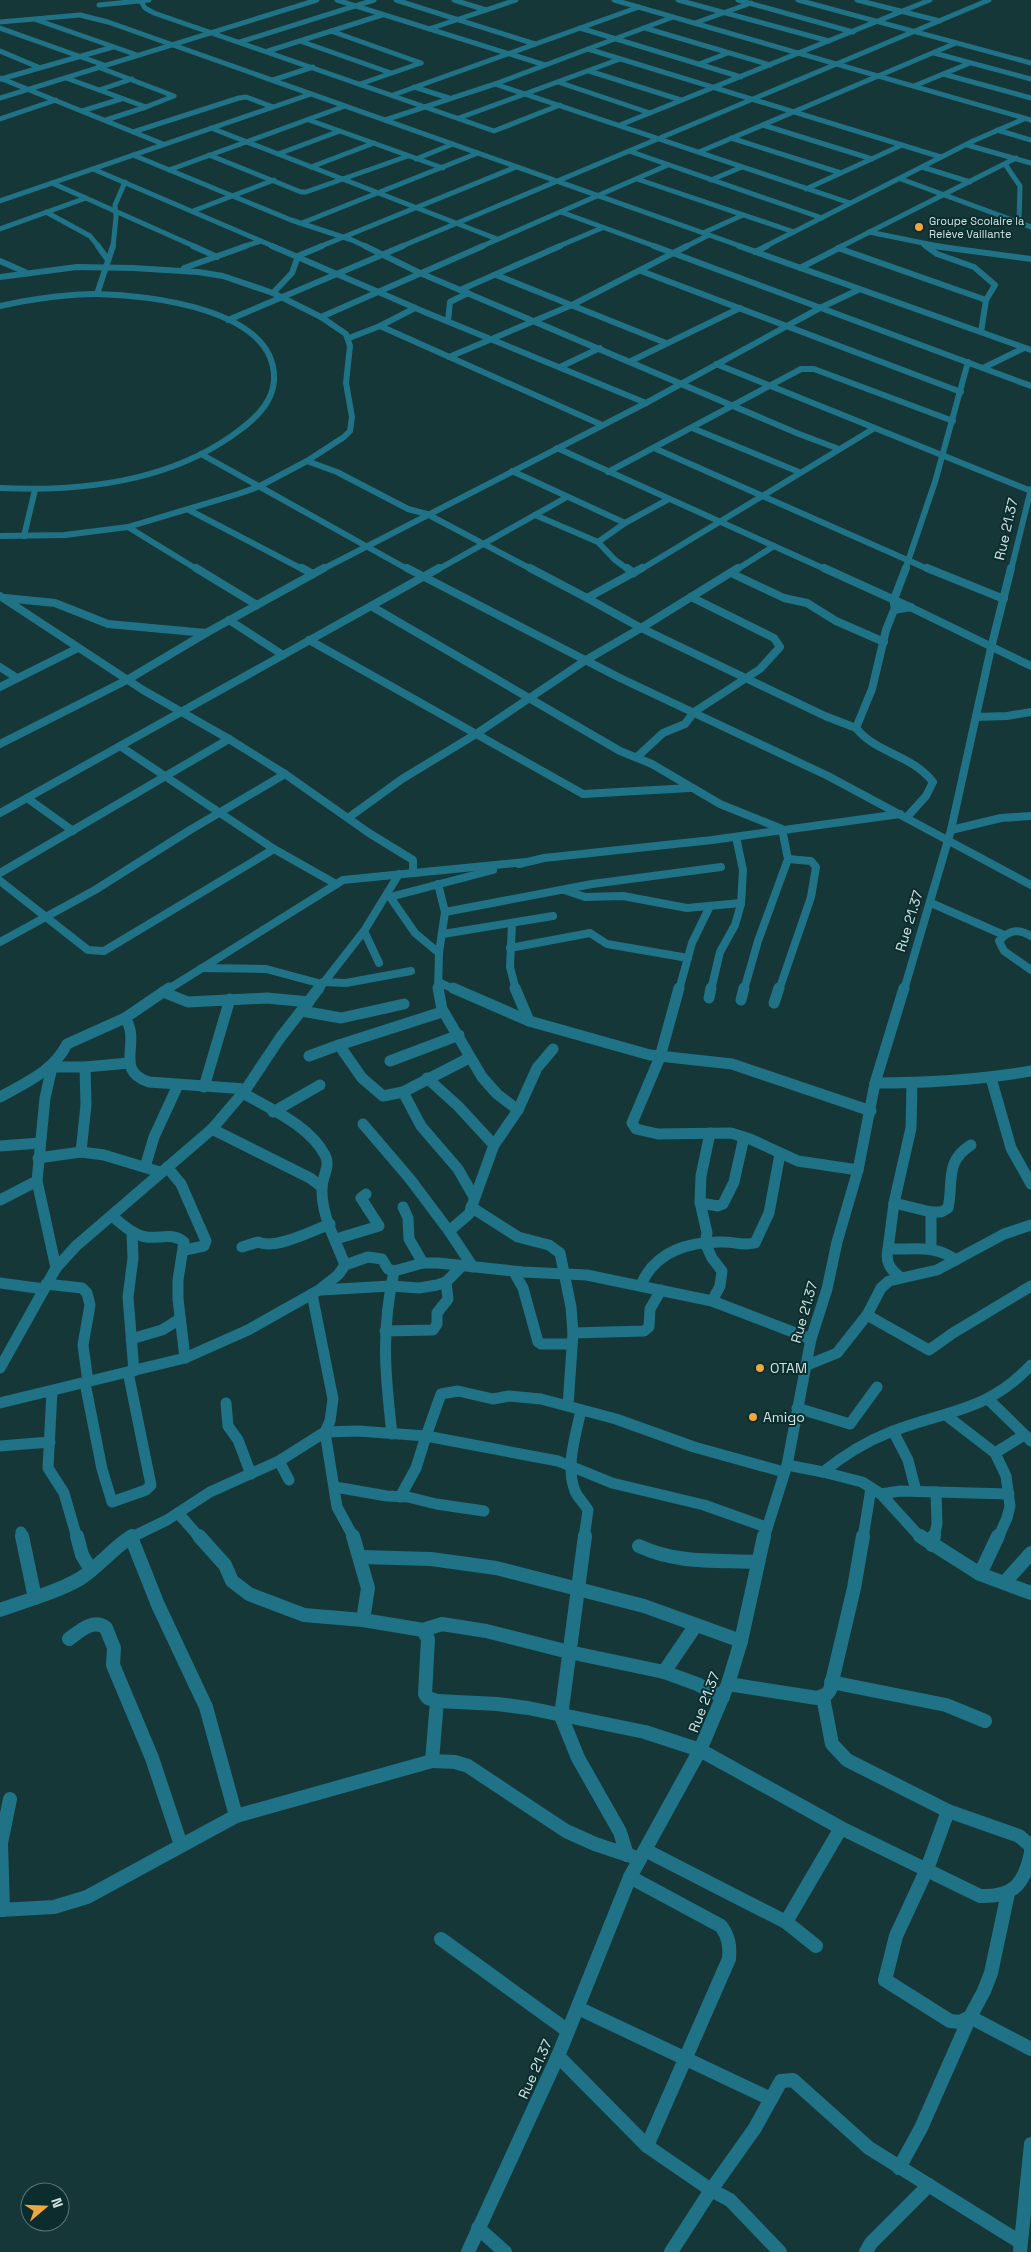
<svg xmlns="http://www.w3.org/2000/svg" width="1031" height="2252" font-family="'Space Grotesk',sans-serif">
<rect width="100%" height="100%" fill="#163737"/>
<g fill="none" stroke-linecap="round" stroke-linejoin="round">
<g stroke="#207286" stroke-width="5">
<path d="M140 0 145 8 154 13 494 131 560 105"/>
<path d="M337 0 545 65"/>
<path d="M396 0 535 44"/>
<path d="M454 0 486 10"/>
<path d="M614 0 1031 120"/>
<path d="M678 0 829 41"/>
<path d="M738 0 853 32"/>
<path d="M798 0 1031 63"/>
<path d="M857 0 940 21"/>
<path d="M99 5 149 0"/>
<path d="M37 20 137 55"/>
<path d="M0 22 80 15 108 22 743 247"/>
<path d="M695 23 751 3"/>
<path d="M0 28 104 65"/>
<path d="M580 28 741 77"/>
<path d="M645 28 770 65"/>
<path d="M429 29 516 0"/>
<path d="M331 31 421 63"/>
<path d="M300 41 391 73"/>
<path d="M240 42 374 0"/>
<path d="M588 49 941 157"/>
<path d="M0 51 38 67"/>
<path d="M268 51 382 15"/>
<path d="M934 53 1031 79"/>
<path d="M699 64 728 53"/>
<path d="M98 67 174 96 146 107"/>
<path d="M589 71 681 100"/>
<path d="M943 74 1031 98"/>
<path d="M0 78 163 144"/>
<path d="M66 78 146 107 106 120"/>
<path d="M1 79 113 47"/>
<path d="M273 80 313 67"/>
<path d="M558 82 650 113"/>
<path d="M360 84 421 63"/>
<path d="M495 84 850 203"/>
<path d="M914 86 970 63"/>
<path d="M414 87 449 98"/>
<path d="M99 90 132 79"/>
<path d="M393 95 639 7"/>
<path d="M0 98 317 0"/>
<path d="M82 111 121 99"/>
<path d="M459 118 620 59"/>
<path d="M0 119 56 100"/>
<path d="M309 120 443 168"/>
<path d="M385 120 495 84 673 17"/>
<path d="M620 125 930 0"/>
<path d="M763 125 872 159"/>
<path d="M211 128 497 239"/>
<path d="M997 130 1031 140"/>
<path d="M133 132 239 98 246 97 273 107"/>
<path d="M731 138 841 173"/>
<path d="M967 145 1031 163"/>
<path d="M629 151 822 218"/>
<path d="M699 152 956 43"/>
<path d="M278 154 340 131"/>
<path d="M133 155 291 220 352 240 367 247"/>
<path d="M209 155 301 192H306L408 156"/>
<path d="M416 159 453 144"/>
<path d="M1005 164 1020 186 1019 223"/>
<path d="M311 167 374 143"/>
<path d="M922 167 970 182"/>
<path d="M93 169 275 247"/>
<path d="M169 170 345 106"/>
<path d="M637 179 794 232"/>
<path d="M901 179 1031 227"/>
<path d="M711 180 742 167"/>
<path d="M52 183 196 247"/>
<path d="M806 189 902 145"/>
<path d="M0 201 311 94"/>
<path d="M193 211 274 180"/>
<path d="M46 212 90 236 99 247"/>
<path d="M561 212 657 247"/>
<path d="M302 223 478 153"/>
<path d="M0 229 86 198"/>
<path d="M869 232 943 247"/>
<path d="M703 233 743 215"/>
<path d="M924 245 927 247"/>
<path d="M113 247 116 217 115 205 125 182"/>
<path d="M242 247 261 241"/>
<path d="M319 247 516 167"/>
<path d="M400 247 989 0"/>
<path d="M480 247 668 165"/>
<path d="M557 247 602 228"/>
<path d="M685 247 709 235"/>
<path d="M764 247 973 141 1024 119"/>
<path d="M840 247 1016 158"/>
</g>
<g stroke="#207286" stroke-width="6">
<path d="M98 246 108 260"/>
<path d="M193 246 217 257"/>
<path d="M272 246 427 313 646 403"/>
<path d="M365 246 420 273 799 434 839 449"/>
<path d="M654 246 1031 386"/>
<path d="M739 246 1031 350"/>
<path d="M926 246 937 254 974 267 995 285 986 300 981 332"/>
<path d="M934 246 1031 259"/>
<path d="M838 248 986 300"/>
<path d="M755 252 767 246"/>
<path d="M0 261 25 272"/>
<path d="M184 268 246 246"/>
<path d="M800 268 843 246"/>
<path d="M641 271 961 392"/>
<path d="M496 275 666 343"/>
<path d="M0 277 77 267 133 268 198 272 223 276 273 293 321 317 346 334 350 346 346 383 352 417 350 431 344 437 307 461 258 487 238 494 128 527 65 535 0 536"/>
<path d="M460 290 560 246"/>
<path d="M273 293 292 273 298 256 322 246"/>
<path d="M97 294 113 246"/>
<path d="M0 306C32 299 65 294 97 294 149 295 277 309 274 380 273 401 256 418 241 429 174 481 82 492 0 488"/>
<path d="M321 317 483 246"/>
<path d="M228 320 403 246"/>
<path d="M448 321 450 302 468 293"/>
<path d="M380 326 602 425"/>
<path d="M349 338 380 326 415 308"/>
<path d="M449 357 572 305 687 246"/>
<path d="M631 361 740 308"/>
<path d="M716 364 1031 491"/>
<path d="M560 367 600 348"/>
<path d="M983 368 1024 348"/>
<path d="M692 428 799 472"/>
<path d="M557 448 827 570"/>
<path d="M654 448 930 570"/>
<path d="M201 454 409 570"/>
<path d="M307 461 337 472 408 509 427 514 533 570"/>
<path d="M512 471 625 523"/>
<path d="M608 472 801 369H814L953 421"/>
<path d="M189 510 304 570"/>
<path d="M535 515 598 542 615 560 629 570"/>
<path d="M128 527 198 570"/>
<path d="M24 536 35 490"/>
<path d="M598 542 625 523 667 500"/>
<path d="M321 570 646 403 820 308 858 290"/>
<path d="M437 570 567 497"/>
<path d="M640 570 873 429"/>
<path d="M736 570 774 546"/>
<path d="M905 570 935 482 968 362"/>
<path d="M1011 570 1031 489"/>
</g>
<g stroke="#207286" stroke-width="8">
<path d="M196 568 257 605"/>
<path d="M302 568 313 574"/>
<path d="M407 568 620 678 828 776 1031 885"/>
<path d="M530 568 587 598"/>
<path d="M627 568 634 573"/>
<path d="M824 568 912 608 1031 666"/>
<path d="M927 568 1004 599"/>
<path d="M731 573 784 598 807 603 836 621 884 642"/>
<path d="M0 596 143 690 229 739 285 774 369 833 413 860V872"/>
<path d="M5 598 55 603 108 624 206 633"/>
<path d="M894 605V599L906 568"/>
<path d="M371 606 620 751 652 764 720 804 782 829 788 859 758 941 744 990"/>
<path d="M229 620 283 655"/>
<path d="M641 628 825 716 856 728"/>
<path d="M641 628 738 568"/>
<path d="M309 640 583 794 690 788"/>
<path d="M0 667 17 678"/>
<path d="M0 687 78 648"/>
<path d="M976 717 1007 716 1031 712"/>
<path d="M0 744 127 680 206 633 324 568"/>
<path d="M120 746 274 849 336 884"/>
<path d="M637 757 663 733 685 724 694 712 760 669 780 647 774 638 691 597"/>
<path d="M27 798 73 831"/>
<path d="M0 813 439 568"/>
<path d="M907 817 926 796 933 782C911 754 877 754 856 728L872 689 886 630 894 610 911 607"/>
<path d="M348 818 402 779 476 734 586 660 641 628 587 598 642 568"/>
<path d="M951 830 1001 818 1031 816"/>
<path d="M519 864 544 858 712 840 900 814"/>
<path d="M0 873 229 739"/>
<path d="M0 881 88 950 104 951 274 849"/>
<path d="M438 884 445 912 439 953"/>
<path d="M564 890 585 897 623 896 687 908 741 903"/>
<path d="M388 894 415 933 439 953 438 990"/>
<path d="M390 897 493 870"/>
<path d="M931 903 1004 935"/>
<path d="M445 912 592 884 721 867"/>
<path d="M512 924 510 967 516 990"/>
<path d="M364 931 379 963"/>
<path d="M443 934 553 916"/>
<path d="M1031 936C1018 928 1009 930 999 941L1004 951 1031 970"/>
<path d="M0 942 95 890 190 830 285 774"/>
<path d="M510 948 590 933 607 944 688 958"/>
<path d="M202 968 266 969 322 984"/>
<path d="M323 982 346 983 411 971"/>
<path d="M439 982 455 990"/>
<path d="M167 990 343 880 526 862"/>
<path d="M318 990 364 931 399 874"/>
<path d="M679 990 692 943 710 906"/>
<path d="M711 990 720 952 735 925 741 904 743 870 736 837"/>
<path d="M779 990 811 897 816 867 811 861 788 859"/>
<path d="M904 990 951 830 991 648 1011 568"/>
</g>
<g stroke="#207286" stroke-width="11">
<path d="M438 988 442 1009 482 1077 497 1094 518 1110"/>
<path d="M453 988 529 1021 650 1055 732 1064 871 1111"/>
<path d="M515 988 529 1021"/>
<path d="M679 988 660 1057 632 1123 636 1129 658 1134 731 1133 750 1139 798 1161 858 1170"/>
<path d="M163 992 188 1002 267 998 309 1002"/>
<path d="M709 998 711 988"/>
<path d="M741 1000 744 988"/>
<path d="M774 1003 779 988"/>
<path d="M302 1011 341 1018 404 1004"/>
<path d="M125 1018C142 1043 113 1070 149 1082L246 1089"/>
<path d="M339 1045 442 1012"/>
<path d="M309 1056 339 1045 362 1078 383 1096 403 1092 469 1058"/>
<path d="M390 1061 459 1035"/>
<path d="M49 1067H85L129 1063"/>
<path d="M52 1067 45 1098 37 1181 56 1268"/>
<path d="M85 1067 86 1105 81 1152 104 1155 160 1172"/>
<path d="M427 1078 458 1106 494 1145"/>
<path d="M991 1078 1011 1148 1031 1184"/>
<path d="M875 1083C928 1083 979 1080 1031 1071"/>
<path d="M204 1087 230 999"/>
<path d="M403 1092 421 1126 458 1169 474 1197"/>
<path d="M243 1093C270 1109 309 1125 325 1155 331 1166 322 1177 322 1188 321 1215 336 1241 345 1265"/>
<path d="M0 1097C25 1083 54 1071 67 1044L125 1018 169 988"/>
<path d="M273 1112 320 1085"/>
<path d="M363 1124 410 1179 449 1231"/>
<path d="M212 1129 310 1178 322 1187"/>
<path d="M710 1133 701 1176 700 1202 707 1233 705 1243 712 1258 722 1271 720 1286 712 1301"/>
<path d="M0 1146 40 1143"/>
<path d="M38 1158 81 1152"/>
<path d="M145 1167 154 1137 178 1085"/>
<path d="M167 1167 181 1184 206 1241 204 1246 185 1250"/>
<path d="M0 1200 37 1181"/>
<path d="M700 1203 718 1206 723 1204 734 1182 744 1137"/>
<path d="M894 1203 911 1128 912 1084"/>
<path d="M403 1207 408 1218 409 1239 423 1263"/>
<path d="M471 1207 518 1237 549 1245 560 1253 571 1307 573 1333 568 1406"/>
<path d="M931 1212 894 1203 888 1249C913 1250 934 1244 956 1260"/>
<path d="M112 1216C122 1224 133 1235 146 1237 159 1239 173 1232 184 1242L178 1280V1299L185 1358"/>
<path d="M132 1232 133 1258 128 1297 134 1371"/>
<path d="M336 1239 379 1226 361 1198 366 1194"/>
<path d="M242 1247 258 1242C275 1250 312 1231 330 1224"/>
<path d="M931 1248V1212H941L948 1208C954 1181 944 1162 971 1145"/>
<path d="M888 1249C885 1262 890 1269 900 1277"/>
<path d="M473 1267 449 1231 469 1214 494 1145 518 1110 537 1068 553 1049"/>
<path d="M514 1272 523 1288 538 1342 541 1344H572"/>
<path d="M0 1283 44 1289"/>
<path d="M46 1284 82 1288 87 1293 90 1305 83 1345 88 1382"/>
<path d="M641 1285C655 1251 690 1241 724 1242 735 1242 744 1246 755 1243L769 1213 780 1154"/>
<path d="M321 1290 391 1286 419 1288 437 1285 446 1282 462 1266"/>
<path d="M312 1294 333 1399 330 1421 325 1432 337 1507 354 1538"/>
<path d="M867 1315 929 1350 953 1333 1031 1286"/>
<path d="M385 1331 433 1330 437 1324V1313L448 1299 446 1282"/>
<path d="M573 1333 644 1331 649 1327 650 1309 661 1290"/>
<path d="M131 1339 162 1330 180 1319"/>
<path d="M805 1366 837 1353 867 1315 881 1288 889 1281 937 1270 1004 1234 1031 1225"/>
<path d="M0 1368 56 1268 76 1246 212 1129 246 1089 280 1038 319 988"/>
<path d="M85 1383 102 1469 112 1502 146 1490 151 1485 128 1372"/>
<path d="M52 1391 48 1468 64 1493 77 1538"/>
<path d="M989 1400 1031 1441"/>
<path d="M0 1403 185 1358 248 1330 319 1290 338 1275 345 1265 368 1257 382 1259 388 1269 394 1271 423 1263H438L523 1272 587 1275 712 1301 811 1339"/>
<path d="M226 1403 228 1426 238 1440 251 1474"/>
<path d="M797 1408 850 1424 877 1387"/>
<path d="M581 1410C576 1435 565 1466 575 1491 578 1498 584 1503 588 1510L584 1538"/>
<path d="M947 1416 995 1453 1006 1476 1010 1506 1007 1518 998 1538"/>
<path d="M893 1431 908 1460 916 1491"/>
<path d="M392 1434C385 1373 381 1332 394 1271"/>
<path d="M0 1446 50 1442"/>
<path d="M995 1453 1024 1435"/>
<path d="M279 1461 289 1480"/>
<path d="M787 1465 823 1472C843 1456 865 1442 888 1433 945 1410 986 1413 1031 1365"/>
<path d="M823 1472 862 1482 881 1494 921 1538"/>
<path d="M335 1487 387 1496 408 1497 436 1504 484 1511"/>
<path d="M881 1494 900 1491 1009 1494"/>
<path d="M178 1513 200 1538"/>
<path d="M766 1527 704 1505 612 1483 558 1461 426 1436 441 1394 458 1391 493 1399 509 1396 541 1399 616 1419 694 1447 784 1472"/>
<path d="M21 1532 22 1538"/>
<path d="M130 1538 167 1520 210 1492 279 1461 325 1432 358 1431 426 1436 416 1468 400 1497"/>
<path d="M764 1538 787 1465 811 1339 827 1289 837 1242 858 1170 875 1083 904 988"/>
<path d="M863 1538 871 1488"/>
<path d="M934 1538 937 1524 936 1492"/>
</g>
<g stroke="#207286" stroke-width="14">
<path d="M22 1536 35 1598C51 1592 67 1587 81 1578 99 1566 113 1548 132 1536"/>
<path d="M77 1536 82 1555 91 1570"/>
<path d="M199 1536 225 1565 232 1581 249 1594 304 1615 363 1620"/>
<path d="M353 1536 368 1588 363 1620 423 1630 428 1639 425 1694 428 1698 437 1701 432 1761 455 1762 468 1766 566 1831 595 1844 640 1859"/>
<path d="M585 1536 561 1716 578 1758 620 1832 627 1855"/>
<path d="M920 1536 980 1574 1031 1593"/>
<path d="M131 1537 158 1605 206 1707 236 1816"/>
<path d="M932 1545 934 1536"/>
<path d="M639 1546C677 1564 716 1560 757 1562"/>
<path d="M361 1557 431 1559 496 1568 644 1606 741 1641"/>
<path d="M980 1574 998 1536"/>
<path d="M1005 1582 1031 1553"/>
<path d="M0 1610 35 1598"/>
<path d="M423 1630 442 1624 486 1631 569 1652 664 1672 697 1684 723 1697"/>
<path d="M69 1639C80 1631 93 1618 106 1628L114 1648 113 1665 152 1758 181 1845"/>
<path d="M664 1672 696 1625"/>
<path d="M831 1682 946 1705 985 1721"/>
<path d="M728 1684 817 1698 827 1694 830 1690 854 1588 863 1536"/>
<path d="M823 1697 832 1744 847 1760 948 1811 1019 1836 1031 1846V1852"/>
<path d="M437 1701 497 1704 528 1708 645 1732 700 1750 841 1828 980 1896C1013 1897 1024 1885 1031 1853"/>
<path d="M948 1811 927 1869 896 1936 885 1980 950 2021 960 2022 970 2017 1031 2049"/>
<path d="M645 1850 786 1922 816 1946"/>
<path d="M630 1877 721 1926C729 1937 730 1946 729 1959L647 2146"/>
<path d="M0 1910 54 1907 87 1897 236 1816 432 1761"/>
<path d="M3 1910 1 1843 10 1799"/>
<path d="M786 1922 841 1828"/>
<path d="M441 1939 568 2031"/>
<path d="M578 2008 771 2099"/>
<path d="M558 2056 647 2146 711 2190 730 2200 780 2252"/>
<path d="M899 2168 921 2128 970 2017 984 1991 991 1973 1008 1893"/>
<path d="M478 2228 505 2252"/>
<path d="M468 2252 558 2056 630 1877 700 1750 728 1684 741 1641 764 1536"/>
<path d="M671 2252 711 2190 755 2128 781 2081 793 2080 869 2148 1020 2242"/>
<path d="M866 2252 871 2243 929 2185"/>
<path d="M1020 2252 1031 2144"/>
</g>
</g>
<g fill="#f1a63f" stroke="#0b2d2d" stroke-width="2">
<circle cx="919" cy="227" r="5"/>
<circle cx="760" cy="1368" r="5"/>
<circle cx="753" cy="1417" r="5"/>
</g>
<g text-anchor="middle" stroke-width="4" stroke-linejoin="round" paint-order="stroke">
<g font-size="11" fill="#d2e5e4" stroke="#0b2d2d" text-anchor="start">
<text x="929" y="225">Groupe Scolaire la<tspan x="929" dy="13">Relève Vaillante</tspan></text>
</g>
<g font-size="14" fill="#d2e5e4" stroke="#0b2d2d">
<text transform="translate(1006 529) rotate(-77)" y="5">Rue 21.37</text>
<text transform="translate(909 921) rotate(-73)" y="5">Rue 21.37</text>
<text transform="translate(804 1312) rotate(-74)" y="5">Rue 21.37</text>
<text transform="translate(704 1702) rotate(-69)" y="5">Rue 21.37</text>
<text transform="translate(535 2069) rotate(-66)" y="5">Rue 21.37</text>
</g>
<g font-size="14" fill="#d2e5e4" stroke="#0b2d2d" text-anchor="start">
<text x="770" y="1373">OTAM</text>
<text x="763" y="1422">Amigo</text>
</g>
</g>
<g transform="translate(45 2207) rotate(71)"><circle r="24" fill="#0b2d2d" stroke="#5b7776"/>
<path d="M0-4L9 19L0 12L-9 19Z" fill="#f1a63f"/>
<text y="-8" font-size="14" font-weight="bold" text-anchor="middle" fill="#d2e5e4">N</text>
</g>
</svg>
